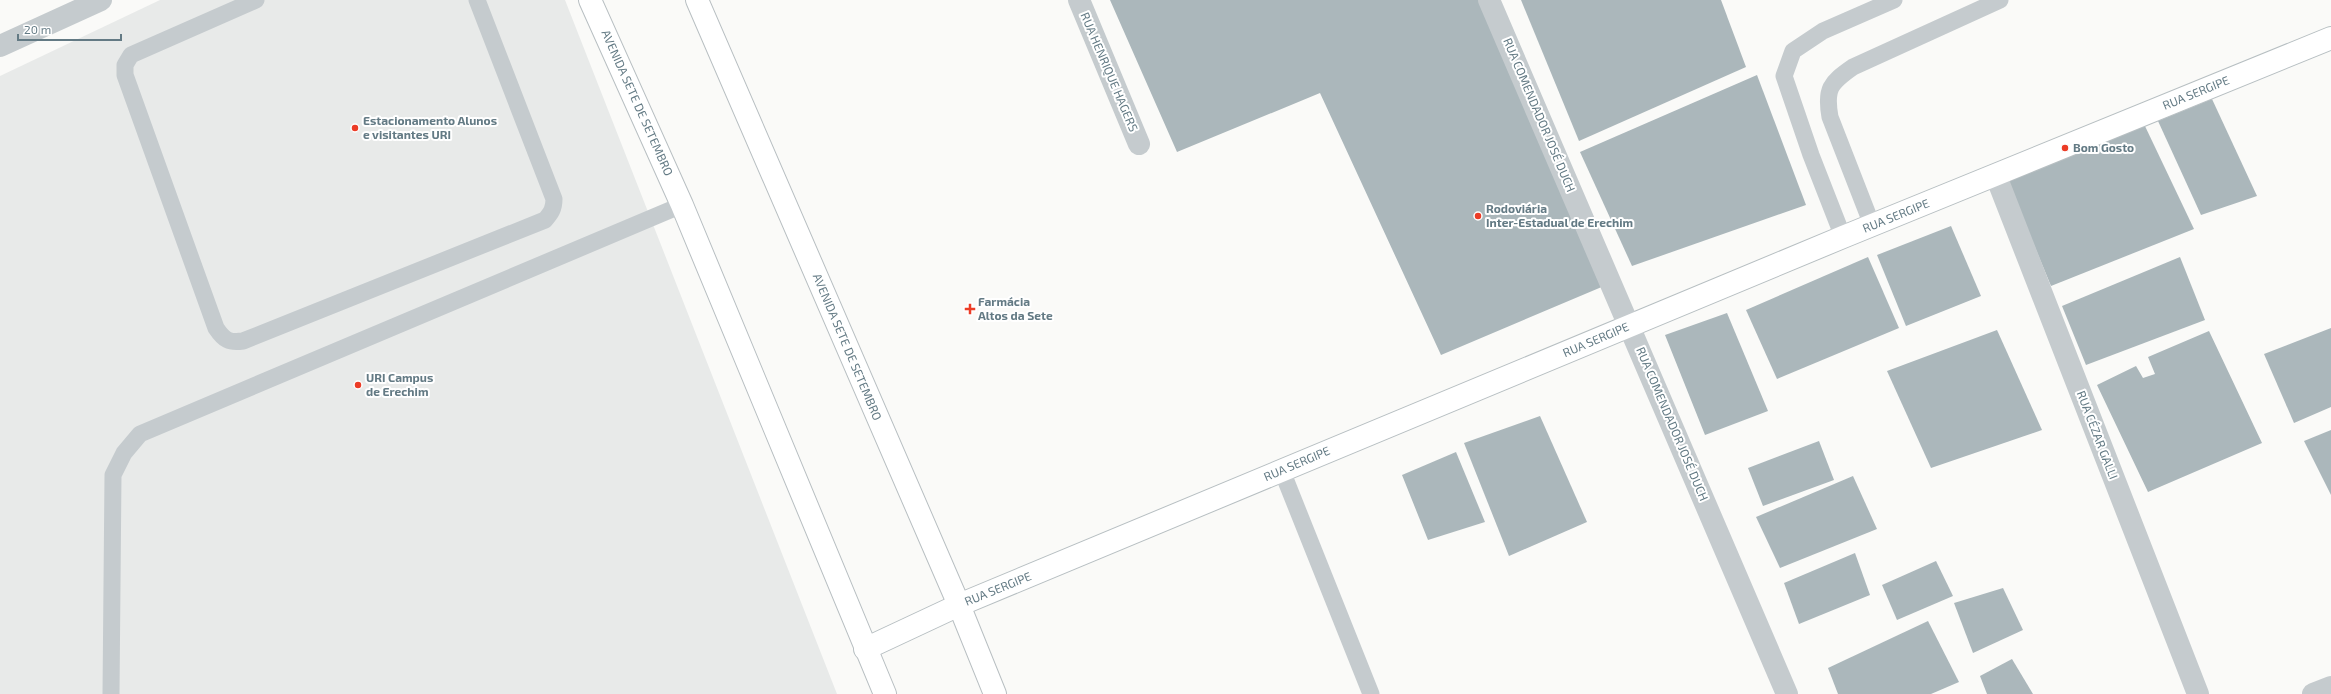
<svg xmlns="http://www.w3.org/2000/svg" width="2331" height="694" font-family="'Exo 2',sans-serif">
<rect width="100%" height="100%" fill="#fafaf8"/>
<path fill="#e8eae9" d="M160 0H565L837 694H0V76Z"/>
<g fill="#abb7bb">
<path d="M1110 0H1479L1604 286 1441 355 1320 93 1177 152Z"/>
<path d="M1521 0H1721L1746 67 1579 141Z"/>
<path d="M1757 75 1806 205 1632 266 1580 152Z"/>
<path d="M2212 99 2257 196 2201 215 2158 121Z"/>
<path d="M2144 124 2194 229 2051 286 2007 180Z"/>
<path d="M1951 226 1981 296 1906 326 1877 255Z"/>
<path d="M1868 257 1899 328 1777 379 1746 310Z"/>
<path d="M2180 257 2205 320 2086 365 2062 306Z"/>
<path d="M1727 313 1768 411 1705 435 1665 335Z"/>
<path d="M2331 328V407L2294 423 2264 354Z"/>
<path d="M1997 330 2042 430 1931 468 1887 371Z"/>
<path d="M2209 331 2262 443 2148 492 2097 385 2136 366 2143 378 2155 374 2148 357Z"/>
<path d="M1540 416 1587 522 1509 556 1464 443Z"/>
<path d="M2331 430V495L2304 441Z"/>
<path d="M1819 441 1834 480 1763 506 1748 468Z"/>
<path d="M1456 452 1485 522 1428 540 1402 475Z"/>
<path d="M1853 476 1877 529 1780 568 1756 517Z"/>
<path d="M1855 553 1870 595 1799 624 1784 583Z"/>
<path d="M1936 561 1953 596 1897 620 1882 585Z"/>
<path d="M2003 588 2023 630 1973 653 1954 603Z"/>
<path d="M1928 621 1959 682 1931 694H1838L1828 668Z"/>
<path d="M2012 659 2033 694H1987L1980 676Z"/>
</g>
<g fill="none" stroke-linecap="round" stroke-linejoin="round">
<defs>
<path id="secondary" d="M865 649 959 605 1843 237 2331 38"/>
<g id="primary">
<path d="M590 0 682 205 885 694"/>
<path d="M697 0 959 605 995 694"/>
</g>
</defs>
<use href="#secondary" stroke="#b7bfc2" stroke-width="24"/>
<use href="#primary" stroke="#b8bfc2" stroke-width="24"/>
<g stroke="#c5cbce" stroke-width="17">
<path d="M256 0 131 55 125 65V75L216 328C224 340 229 343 243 341L545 220C551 213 554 209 554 199L477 0"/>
<path d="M1872 225 1830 117C1825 89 1830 83 1853 67L2000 0"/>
<path d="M1843 237 1811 155 1784 76 1793 51 1823 31 1894 0"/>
<path d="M1282 471 1371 694"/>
<path d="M111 694 113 475 124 453 140 434 682 205"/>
</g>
<g stroke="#c5cbce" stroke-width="22">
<path d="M1079 0 1139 144"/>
<path d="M1489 0 1787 694"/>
<path d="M1996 176 2198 694"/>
</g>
<g stroke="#c5cbce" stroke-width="22">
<path d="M0 46 101 0"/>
<path d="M2313 694 2331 687"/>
</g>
<use href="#secondary" stroke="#fff" stroke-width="22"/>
<use href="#primary" stroke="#fff" stroke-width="22"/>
</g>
<g fill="#ec3c26" stroke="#fff" stroke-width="1.5">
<circle cx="355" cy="128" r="4"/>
<circle cx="2065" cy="148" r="4"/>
<circle cx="1478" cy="216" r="4"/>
<path d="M968 303h4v4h4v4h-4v4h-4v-4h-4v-4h4z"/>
<circle cx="358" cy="385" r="4"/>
</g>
<g text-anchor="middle" stroke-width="4" stroke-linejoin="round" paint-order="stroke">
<g font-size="12" fill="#637a84" stroke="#fff">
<text transform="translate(1109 72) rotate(67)" y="4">RUA HENRIQUE HAGERS</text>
<text transform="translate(2196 93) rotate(-22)" y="4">RUA SERGIPE</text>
<text transform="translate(637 103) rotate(66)" y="4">AVENIDA SETE DE SETEMBRO</text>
<text transform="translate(1539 115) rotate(67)" y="4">RUA COMENDADOR JOSÉ DUCH</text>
<text transform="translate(1896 216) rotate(-22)" y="4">RUA SERGIPE</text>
<text transform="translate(1596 340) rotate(-23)" y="4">RUA SERGIPE</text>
<text transform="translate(847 347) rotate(67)" y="4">AVENIDA SETE DE SETEMBRO</text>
<text transform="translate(1672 424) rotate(67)" y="4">RUA COMENDADOR JOSÉ DUCH</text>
<text transform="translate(2097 435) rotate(69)" y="4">RUA CÉZAR GALLI</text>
<text transform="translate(1297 464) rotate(-23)" y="4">RUA SERGIPE</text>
<text transform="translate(998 589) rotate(-22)" y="4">RUA SERGIPE</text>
</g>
<g font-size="12" font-weight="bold" fill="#637a84" stroke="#fff" text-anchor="start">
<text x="363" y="125">Estacionamento Alunos<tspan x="363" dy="14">e visitantes URI</tspan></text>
<text x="2073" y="152">Bom Gosto</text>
<text x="1486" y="213">Rodoviária<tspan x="1486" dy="14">Inter-Estadual de Erechim</tspan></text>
<text x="978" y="306">Farmácia<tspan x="978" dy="14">Altos da Sete</tspan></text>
<text x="366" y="382">URI Campus<tspan x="366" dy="14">de Erechim</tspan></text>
</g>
</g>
<path d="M18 34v6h103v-6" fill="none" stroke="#637a84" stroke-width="2"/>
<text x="24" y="34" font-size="12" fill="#637a84" stroke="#ffffff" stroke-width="3" paint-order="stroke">20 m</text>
</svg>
